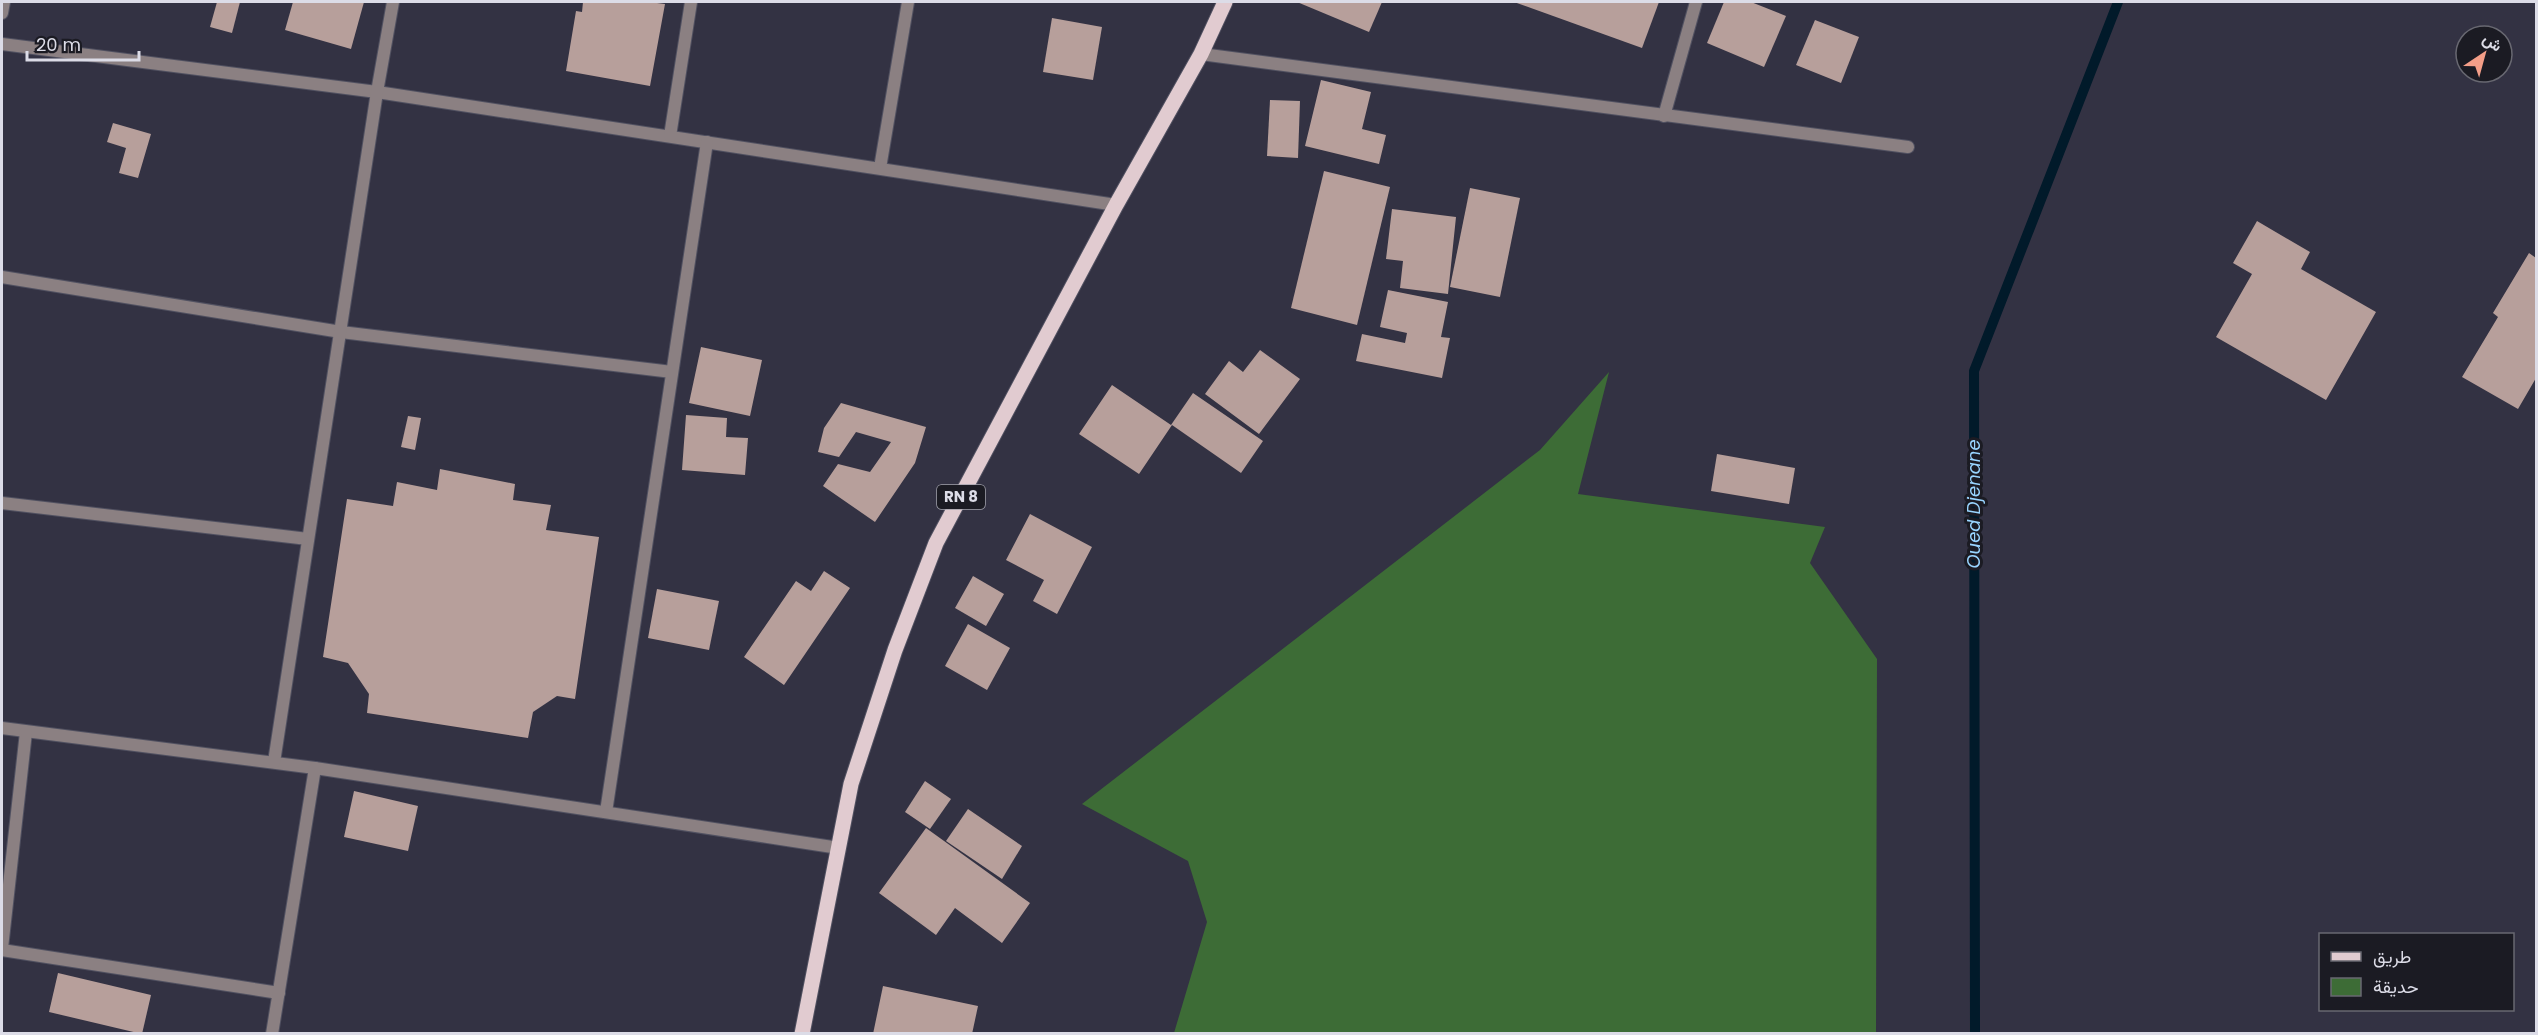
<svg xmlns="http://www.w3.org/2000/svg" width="2538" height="1035" font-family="Poppins,Vazirmatn,sans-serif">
<rect width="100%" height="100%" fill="#333243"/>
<path fill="#3d6c36" d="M1609 372 1578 494 1825 527 1810 563 1877 659 1876 1033H1174L1207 922 1188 861 1082 804 1540 450Z"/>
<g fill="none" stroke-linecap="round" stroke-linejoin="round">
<path stroke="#011a2a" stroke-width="10" d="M1975 1034 1974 371 2118 2"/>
</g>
<g fill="#b79f9b">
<path d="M217 2H240L232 33 210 27Z"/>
<path d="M293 2H364L351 49 285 30Z"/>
<path d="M583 2H649L665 4 650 86 566 71 576 11 582 12Z"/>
<path d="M1297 2H1382L1369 32Z"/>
<path d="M1514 2H1659L1642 48Z"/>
<path d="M1724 2H1751L1786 16 1764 67 1707 43Z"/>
<path d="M1052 18 1102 27 1093 80 1043 72Z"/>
<path d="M1815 20 1859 37 1841 83 1796 65Z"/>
<path d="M1321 80 1371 92 1362 129 1386 135 1379 164 1305 146Z"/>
<path d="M1270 100 1300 101 1298 158 1267 156Z"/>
<path d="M113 123 151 134 138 178 119 173 126 148 107 142Z"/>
<path d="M1324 171 1390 187 1357 325 1291 308Z"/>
<path d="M1470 188 1520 198 1500 297 1450 287Z"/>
<path d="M1392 209 1456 217 1448 294 1400 288 1403 261 1386 259Z"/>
<path d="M2257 221 2310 252 2301 269 2376 312 2326 400 2216 337 2252 274 2233 263Z"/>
<path d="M2529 253 2536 258V378L2518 409 2462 377 2498 317 2493 313Z"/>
<path d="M1388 290 1448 302 1441 337 1450 338 1442 378 1356 361 1362 334 1405 343 1407 333 1380 327Z"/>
<path d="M701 347 762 360 750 416 689 403Z"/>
<path d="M1260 350 1300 379 1259 434 1205 394 1229 361 1243 372Z"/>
<path d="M1112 385 1171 425 1193 393 1263 441 1241 473 1172 425 1139 474 1079 434Z"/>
<path d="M841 403 926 427 915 463 875 522 823 486 838 464 870 472 891 442 856 432 839 457 818 452 824 428Z"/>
<path d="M686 415 727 418 726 437 748 438 745 475 682 470Z"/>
<path d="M408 416 421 418 415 450 401 447Z"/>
<path d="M1717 454 1795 468 1789 504 1711 491Z"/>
<path d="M440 469 515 484 513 500 551 505 546 530 599 537 575 699 557 696 533 712 528 738 367 713 369 694 348 663 323 657 347 499 393 506 397 482 437 490Z"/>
<path d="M1030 514 1092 547 1057 614 1033 601 1044 580 1006 560Z"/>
<path d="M824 571 850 588 784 685 744 657 796 581 811 591Z"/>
<path d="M973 576 1004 594 986 626 955 608Z"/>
<path d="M657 589 719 601 709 650 648 638Z"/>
<path d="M968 624 1010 648 987 690 945 666Z"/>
<path d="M925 781 951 799 930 829 905 812Z"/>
<path d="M354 791 418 806 408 851 344 837Z"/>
<path d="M968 809 1022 846 1002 879 946 841Z"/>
<path d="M926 828 1030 903 1002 943 955 908 936 935 879 893Z"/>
<path d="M58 973 151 995 142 1034 49 1012Z"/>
<path d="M883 986 978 1006 972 1034H873Z"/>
</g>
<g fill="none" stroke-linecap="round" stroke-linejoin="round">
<defs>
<g id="street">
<path d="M2 13 4 2"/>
<path d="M2 44 377 92 1116 205"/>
<path d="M1201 54 1908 147"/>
<path d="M1664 116 1696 2"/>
<path d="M670 136 691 2"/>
<path d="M880 168 908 2"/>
<path d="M2 277 341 332 672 372"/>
<path d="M2 503 308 539"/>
<path d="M2 728 315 768 839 848"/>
<path d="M274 762 377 92 393 2"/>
<path d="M606 812 707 142"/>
<path d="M2 948 26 732"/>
<path d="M2 950 279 993"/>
<path d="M272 1034 315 768"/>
</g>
<path id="primary" d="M802 1034 851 784 895 650 936 543 1116 205 1201 54 1225 2"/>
</defs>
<use href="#street" stroke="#515161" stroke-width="14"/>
<use href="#primary" stroke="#515161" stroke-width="17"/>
<use href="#street" stroke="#8b8082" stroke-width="12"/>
<use href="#primary" stroke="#e1cbd0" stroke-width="15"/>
</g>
<g text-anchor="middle" stroke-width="6" stroke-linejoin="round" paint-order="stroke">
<rect fill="#1b1b23" stroke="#a2a2ac" stroke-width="1.5" x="937" y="485" width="48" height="24" rx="4.5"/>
<g font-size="15" font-weight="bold" fill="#dcdce7">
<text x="961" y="502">RN 8</text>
</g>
<g font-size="18" font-style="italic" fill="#99d5ff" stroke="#1b1b23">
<text transform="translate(1974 504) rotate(-90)" y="6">Oued Djenane</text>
</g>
</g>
<rect width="2538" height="1035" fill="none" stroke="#dcdce7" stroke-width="6"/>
<rect x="2319" y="933" width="195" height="78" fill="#1b1b23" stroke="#686871" stroke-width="1.5"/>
<rect x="2331" y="952" width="30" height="9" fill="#e1cbd0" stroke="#686871" stroke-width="1.5"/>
<text x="2373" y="963" font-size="18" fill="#dcdce7">طريق</text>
<rect x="2331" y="978" width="30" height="18" fill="#3d6c36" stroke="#686871" stroke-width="1.5"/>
<text x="2373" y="993" font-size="18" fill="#dcdce7">حديقة</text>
<g transform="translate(2484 54) rotate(36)"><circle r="28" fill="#1b1b23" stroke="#686871" stroke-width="1.5"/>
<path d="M0-4.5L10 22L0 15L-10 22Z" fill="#f49e88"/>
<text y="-9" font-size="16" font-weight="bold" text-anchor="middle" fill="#dcdce7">ش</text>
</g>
<path d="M27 51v9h112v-9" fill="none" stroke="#dcdce7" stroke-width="3"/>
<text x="36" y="51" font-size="18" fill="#dcdce7" stroke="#1b1b23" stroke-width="4.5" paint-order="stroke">20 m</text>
</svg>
